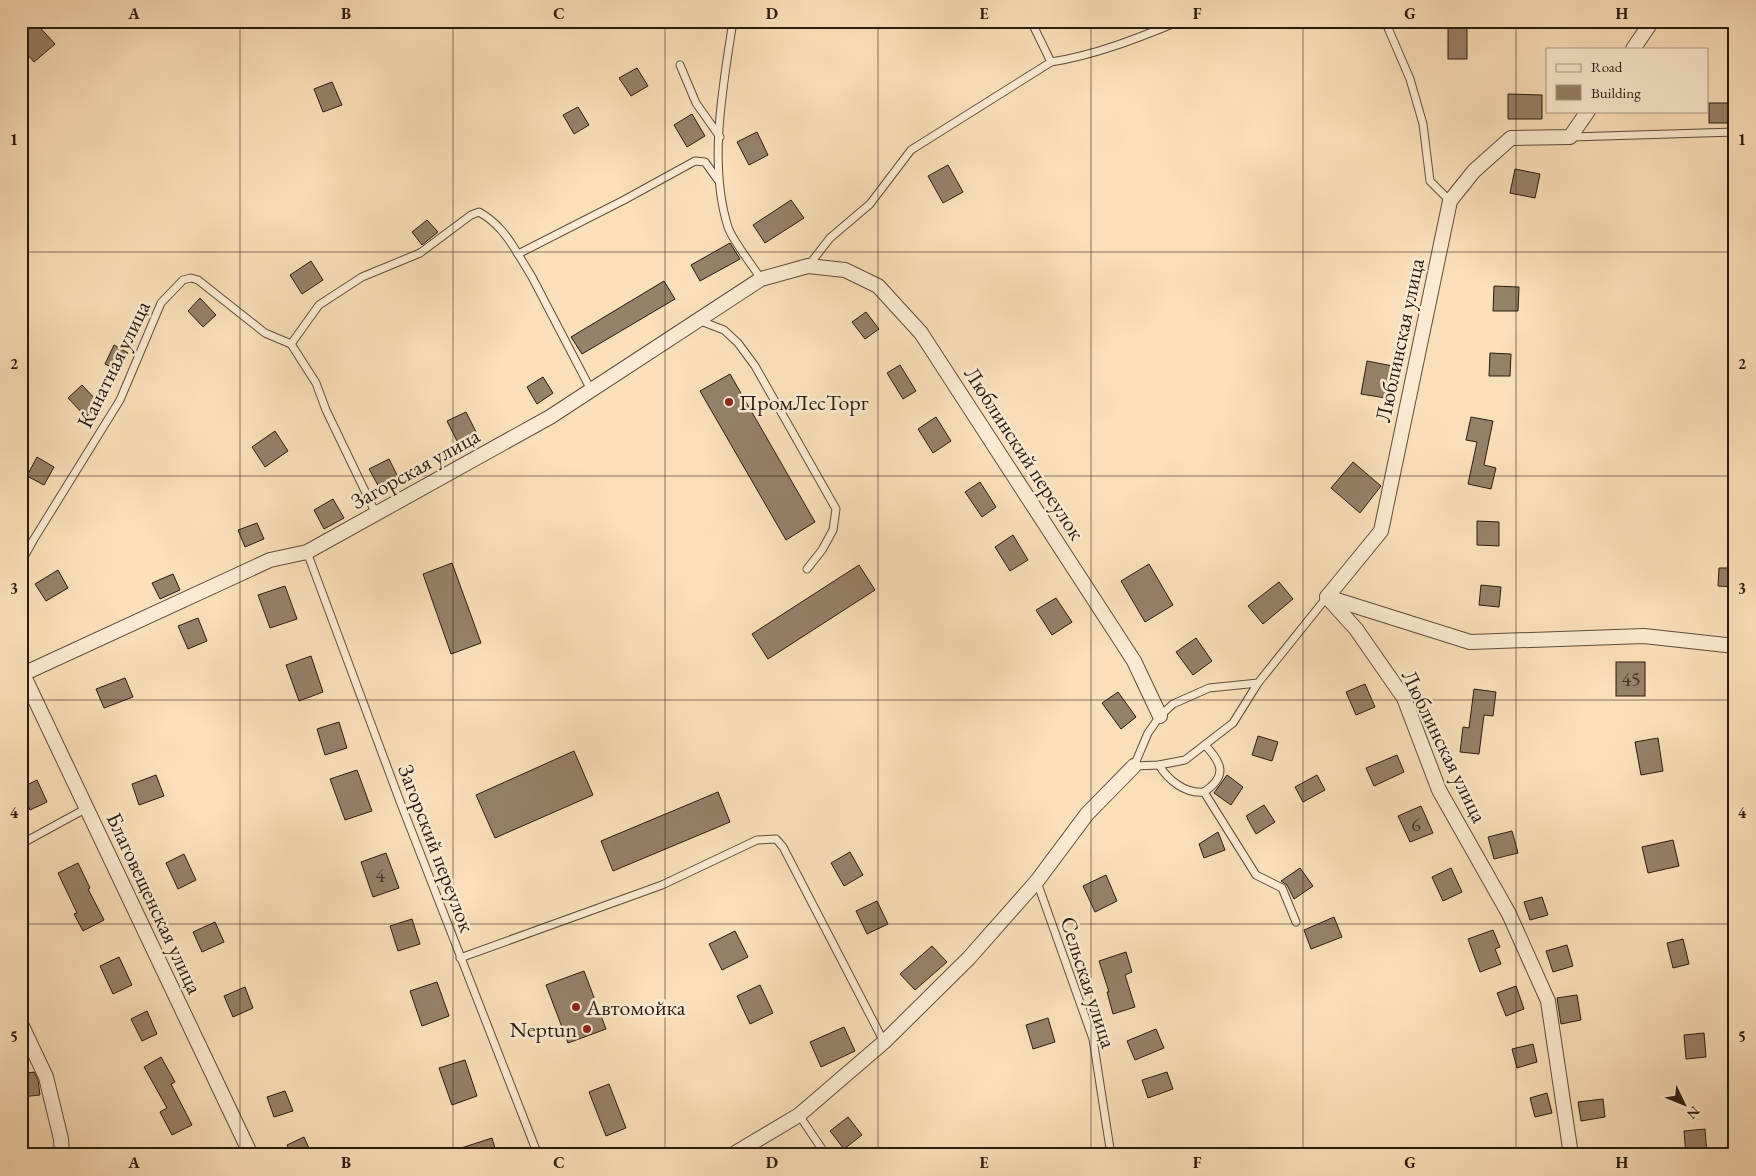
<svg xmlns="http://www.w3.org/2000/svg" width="1756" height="1176" font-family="'EB Garamond',serif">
<rect width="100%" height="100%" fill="#fae0ba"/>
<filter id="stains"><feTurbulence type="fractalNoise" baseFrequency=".004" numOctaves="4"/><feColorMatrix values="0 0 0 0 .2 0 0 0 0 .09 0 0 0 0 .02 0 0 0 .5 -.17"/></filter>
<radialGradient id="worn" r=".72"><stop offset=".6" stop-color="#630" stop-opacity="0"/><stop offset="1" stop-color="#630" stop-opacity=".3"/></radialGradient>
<g fill="#968169" stroke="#2a1b11">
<path d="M31 21H34L55 44 34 62 21 47V29Z"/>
<rect x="1448" y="21" width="19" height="38"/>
<path d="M637 68 648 86 631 96 619 78Z"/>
<path d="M332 82 342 105 323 112 314 89Z"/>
<path d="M1508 94 1542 95V119H1508Z"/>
<rect x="1709" y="103" width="26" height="20"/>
<path d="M578 107 589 125 574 134 563 115Z"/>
<path d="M692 114 705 136 687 147 674 125Z"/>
<path d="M757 132 768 155 749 165 737 142Z"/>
<path d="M948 165 963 192 943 203 928 176Z"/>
<path d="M1515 169 1540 174 1535 198 1510 193Z"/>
<path d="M791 200 804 218 765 243 753 225Z"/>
<path d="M427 220 438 232 422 245 412 232Z"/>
<path d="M730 243 740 259 700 281 691 265Z"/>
<path d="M311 261 323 280 302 294 290 275Z"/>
<path d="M664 281 675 299 582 354 571 337Z"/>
<path d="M1494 286 1519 287 1518 311H1493Z"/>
<path d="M200 298 216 315 203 327 188 311Z"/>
<path d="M866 312 879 329 865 339 852 322Z"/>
<path d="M114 345 128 353 119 371 105 364Z"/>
<path d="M1490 353 1511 354 1510 376H1489Z"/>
<path d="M1367 361 1398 367 1392 399 1361 394Z"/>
<path d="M900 365 916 391 903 399 887 373Z"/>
<path d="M730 374 815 522 786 540 700 391Z"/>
<path d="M543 377 553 393 537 404 527 387Z"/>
<path d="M82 385 100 404 86 417 68 398Z"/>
<path d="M466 412 477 434 458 443 447 421Z"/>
<path d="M936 417 951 441 933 453 918 429Z"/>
<path d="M1471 417 1493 421 1484 465 1496 468 1491 489 1468 484 1477 442 1466 440Z"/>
<path d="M275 431 288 451 265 467 252 447Z"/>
<path d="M37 457 54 467 44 485 27 476Z"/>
<path d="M389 459 399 479 380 489 369 469Z"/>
<path d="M1353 462 1381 486 1360 513 1331 488Z"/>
<path d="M980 482 996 507 982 517 965 492Z"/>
<path d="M333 499 344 518 324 529 314 510Z"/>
<path d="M1477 521 1499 522V546L1477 545Z"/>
<path d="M257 523 264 539 245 547 238 530Z"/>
<path d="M1013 535 1028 560 1010 571 995 547Z"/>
<path d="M452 563 481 643 451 654 423 574Z"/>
<path d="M1149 564 1173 605 1145 622 1121 581Z"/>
<path d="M859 565 875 590 768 659 752 634Z"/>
<path d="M1719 568H1735V587L1718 586Z"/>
<path d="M58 570 68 588 46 601 35 584Z"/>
<path d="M173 574 180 590 160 599 152 583Z"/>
<path d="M1279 582 1293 599 1263 624 1248 606Z"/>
<path d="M1481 585 1501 587 1499 607 1479 605Z"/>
<path d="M285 586 297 619 270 628 258 595Z"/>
<path d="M1056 598 1072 622 1052 635 1036 610Z"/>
<path d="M198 618 207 641 188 649 178 626Z"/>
<path d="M1196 638 1212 661 1193 675 1176 652Z"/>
<path d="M311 656 323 692 299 701 286 665Z"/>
<rect x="1616" y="662" width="29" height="34"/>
<path d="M125 678 133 697 104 708 96 689Z"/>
<path d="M1365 684 1375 707 1356 715 1346 692Z"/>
<path d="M1474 689 1496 692 1493 716 1484 715 1479 754 1460 752 1463 727 1469 728Z"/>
<path d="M1118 692 1136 717 1121 729 1102 703Z"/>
<path d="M339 722 347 748 325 755 317 729Z"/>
<path d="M1258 736 1278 742 1272 761 1252 755Z"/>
<path d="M1658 738 1663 771 1641 775 1635 742Z"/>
<path d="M574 751 593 795 495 838 476 795Z"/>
<path d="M1397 755 1404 772 1374 786 1366 768Z"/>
<path d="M357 770 372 811 345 820 330 779Z"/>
<path d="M156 775 164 796 139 805 132 784Z"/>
<path d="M1227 775 1243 787 1231 805 1214 793Z"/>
<path d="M1317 775 1325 790 1303 802 1295 787Z"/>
<path d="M37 780 47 802 30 810 21 788Z"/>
<path d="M718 792 730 822 613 871 601 841Z"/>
<path d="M1264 805 1275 822 1256 834 1247 818H1248L1246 816Z"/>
<path d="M1421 806 1433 833 1410 842 1398 816Z"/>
<path d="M1512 831 1518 853 1494 859 1488 837Z"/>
<path d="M1218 832 1225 850 1204 858 1199 844Z"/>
<path d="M1673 840 1679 866 1648 873 1642 847Z"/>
<path d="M850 852 863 875 844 886 831 863Z"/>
<path d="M386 853 399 888 373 897 361 862Z"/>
<path d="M184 854 196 880 178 889 166 863Z"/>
<path d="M78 863 90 888 88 889 104 920 83 931 74 914 77 913 58 873Z"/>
<path d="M1300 868 1313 886 1294 899 1287 885 1281 881Z"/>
<path d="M1451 868 1462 892 1443 901 1432 877Z"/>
<path d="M1106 875 1117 901 1095 912 1083 886Z"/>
<path d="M1542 897 1548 915 1530 920 1524 902Z"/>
<path d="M877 901 888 924 867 934 856 911Z"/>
<path d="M1334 917 1342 937 1311 949 1304 930Z"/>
<path d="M412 919 420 944 398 951 390 926Z"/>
<path d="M215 922 224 942 202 952 193 932Z"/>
<path d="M1493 930 1500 947 1495 949 1501 964 1480 972 1468 939Z"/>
<path d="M735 931 748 957 722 970 709 944Z"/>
<path d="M1683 939 1689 964 1673 968 1667 943Z"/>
<path d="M1567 945 1573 966 1553 972 1546 951Z"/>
<path d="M932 946 947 962 915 990 900 974Z"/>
<path d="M1126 952 1132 972 1125 975 1135 1007 1113 1014 1107 992H1109L1099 961Z"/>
<path d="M119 957 132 985 113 994 100 966Z"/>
<path d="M584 971 606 1029 568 1043 546 985Z"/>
<path d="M437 982 449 1016 422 1026 410 991Z"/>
<path d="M760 985 773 1013 750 1024 737 996Z"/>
<path d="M1516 986 1524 1009 1506 1016 1497 993Z"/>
<path d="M245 987 253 1008 233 1017 224 996Z"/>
<path d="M1577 995 1581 1020 1561 1024 1557 998Z"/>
<path d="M147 1011 157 1034 142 1041 131 1019Z"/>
<path d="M1048 1018 1055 1042 1033 1049 1026 1025Z"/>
<path d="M844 1027 855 1051 821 1067 810 1042Z"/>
<path d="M1156 1029 1164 1048 1135 1060 1127 1041Z"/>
<path d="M1704 1033 1706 1057 1686 1059 1684 1035Z"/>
<path d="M1533 1044 1537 1062 1517 1068 1512 1049Z"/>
<path d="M161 1057 175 1082 171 1084 192 1125 172 1135 160 1112 167 1108 144 1067Z"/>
<path d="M465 1060 477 1096 452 1105 439 1068Z"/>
<path d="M34 1072 38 1080 40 1095 21 1097V1074Z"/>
<path d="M1167 1072 1173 1089 1148 1098 1142 1080Z"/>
<path d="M609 1084 626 1128 606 1136 589 1092Z"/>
<path d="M285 1091 293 1111 274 1117 267 1097Z"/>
<path d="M1547 1093 1552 1113 1535 1117 1530 1098Z"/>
<path d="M1603 1099 1605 1117 1581 1121 1578 1102Z"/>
<path d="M848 1117 862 1135 844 1149 830 1131Z"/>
<path d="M1705 1129 1707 1155H1686L1684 1131Z"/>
<path d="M304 1137 312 1155H292L287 1145Z"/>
<path d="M492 1138 497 1155H449V1152Z"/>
</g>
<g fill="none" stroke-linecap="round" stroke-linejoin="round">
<defs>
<g id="lane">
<path d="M733 21C723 86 708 164 728 227 732 240 753 266 761 279"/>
<path d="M1031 21 1051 62"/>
<path d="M1385 21 1410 79 1423 124 1430 181 1450 201"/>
<path d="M680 65 696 103 720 137"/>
<path d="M1571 137 1735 132"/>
<path d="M518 254 532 277 591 390"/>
<path d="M809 265 830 238 870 204 911 150 1051 62C1096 55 1138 38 1180 21"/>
<path d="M698 320 724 330 738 343 755 366 836 509 833 530 822 550 807 569"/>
<path d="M291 344 319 305 362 277 420 253 471 215 479 212C497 222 508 237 518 254L624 200 695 161 705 162 718 180"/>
<path d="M307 552 401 804 538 1155"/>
<path d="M21 562 34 539 120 400 161 303 183 280 191 278 198 280 265 333 291 344 316 383 326 410 376 514"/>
<path d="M1258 683 1209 688 1173 704 1160 716 1148 733 1134 766 1159 765 1185 760 1233 723 1258 683 1327 597"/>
<path d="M1205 745C1222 763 1228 776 1204 792L1256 875 1282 888 1296 922"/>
<path d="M1159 765C1168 780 1185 794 1204 792"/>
<path d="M21 844 87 808"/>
<path d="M1037 882 1093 1039 1111 1155"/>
<path d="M460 958 662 885 757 840 776 839 783 847 884 1042"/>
<path d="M799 1115 826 1155"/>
</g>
<g id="street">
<path d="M1633 49 1652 21"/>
<path d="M1327 597 1470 642 1644 636 1735 646"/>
<path d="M21 670 251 1155"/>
<path d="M23 674 270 560 307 552 550 417 761 279 808 266 845 270 878 286 921 333 1134 661 1160 716"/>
<path d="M21 1024 46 1077 61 1139 62 1155"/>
<path d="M732 1155 799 1115 884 1042 969 958 1037 881 1087 814 1134 766"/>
<path d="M1571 1155 1548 1001 1509 914 1439 790 1404 698 1356 629 1327 597 1381 531 1450 201 1474 171 1511 138 1570 137 1588 111"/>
</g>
</defs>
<use href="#lane" stroke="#5e4c3b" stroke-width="9"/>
<use href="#street" stroke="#5e4c3b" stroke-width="16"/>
<use href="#lane" stroke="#fcebd2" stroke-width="7"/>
<use href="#street" stroke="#fcebd2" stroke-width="14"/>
</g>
<path fill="none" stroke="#2a1b11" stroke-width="1" stroke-opacity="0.55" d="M240 21V1155M453 21V1155M665 21V1155M878 21V1155M1091 21V1155M1303 21V1155M1516 21V1155M21 252H1735M21 476H1735M21 700H1735M21 924H1735"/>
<g fill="#8f2418" stroke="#fcebd2" stroke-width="2">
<circle cx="729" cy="402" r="5"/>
<circle cx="576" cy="1007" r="5"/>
<circle cx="587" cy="1029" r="5"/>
</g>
<g text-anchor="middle" stroke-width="5" stroke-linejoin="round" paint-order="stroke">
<g font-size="20" fill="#453427">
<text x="1631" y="686">45</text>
<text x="1416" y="831">6</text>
<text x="380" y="882">4</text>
</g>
<g font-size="22" fill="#2a1b11" stroke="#fcebd2">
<text transform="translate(1399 340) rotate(-78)" y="8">Люблинская улица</text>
<text transform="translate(113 364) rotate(-64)" y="8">Канатная улица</text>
<text transform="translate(1025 453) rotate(57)" y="8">Люблинский переулок</text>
<text transform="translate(415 468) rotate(-29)" y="8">Загорская улица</text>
<text transform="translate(1445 746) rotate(64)" y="8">Люблинская улица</text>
<text transform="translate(437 848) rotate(69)" y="8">Загорский переулок</text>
<text transform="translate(155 903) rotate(65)" y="8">Благовещенская улица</text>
<text transform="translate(1089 982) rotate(72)" y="8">Сельская улица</text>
</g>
<g font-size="22" fill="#2a1b11" stroke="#fcebd2" text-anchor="start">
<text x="739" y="410">ПромЛесТорг</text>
<text x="586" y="1015">Автомойка</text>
<text x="577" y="1037" text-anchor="end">Neptun</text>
</g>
</g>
<rect width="1756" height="1176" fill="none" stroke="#fae0ba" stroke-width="55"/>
<rect x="1546" y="48" width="162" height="65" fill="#fcebd2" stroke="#a89885"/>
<rect x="1556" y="64" width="25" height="8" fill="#fcebd2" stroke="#a89885"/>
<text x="1591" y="72" font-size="15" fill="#2a1b11">Road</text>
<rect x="1556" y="85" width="25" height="15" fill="#968169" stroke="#a89885"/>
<text x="1591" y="98" font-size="15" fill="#2a1b11">Building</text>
<g transform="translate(1684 1104) rotate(133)" stroke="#fcebd2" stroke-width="4" paint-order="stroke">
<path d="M0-4L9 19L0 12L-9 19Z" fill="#2a1b11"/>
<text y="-8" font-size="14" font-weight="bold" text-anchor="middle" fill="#2a1b11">N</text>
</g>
<rect x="28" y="28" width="1700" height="1120" fill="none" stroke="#2a1b11" stroke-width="2"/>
<g font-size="16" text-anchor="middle" font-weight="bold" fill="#2a1b11">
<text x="134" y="19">A</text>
<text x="346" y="19">B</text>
<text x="559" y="19">C</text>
<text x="772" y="19">D</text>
<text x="984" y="19">E</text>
<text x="1197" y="19">F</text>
<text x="1410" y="19">G</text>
<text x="1622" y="19">H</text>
<text x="14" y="145">1</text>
<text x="1742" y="145">1</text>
<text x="14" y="369">2</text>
<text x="1742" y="369">2</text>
<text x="14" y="594">3</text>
<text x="1742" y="594">3</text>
<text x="14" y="818">4</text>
<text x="1742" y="818">4</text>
<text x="14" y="1042">5</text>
<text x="1742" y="1042">5</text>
<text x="134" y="1168">A</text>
<text x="346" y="1168">B</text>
<text x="559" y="1168">C</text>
<text x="772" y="1168">D</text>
<text x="984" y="1168">E</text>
<text x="1197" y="1168">F</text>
<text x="1410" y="1168">G</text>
<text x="1622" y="1168">H</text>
</g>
<rect width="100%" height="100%" filter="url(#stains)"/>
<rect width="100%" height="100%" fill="url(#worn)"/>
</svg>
